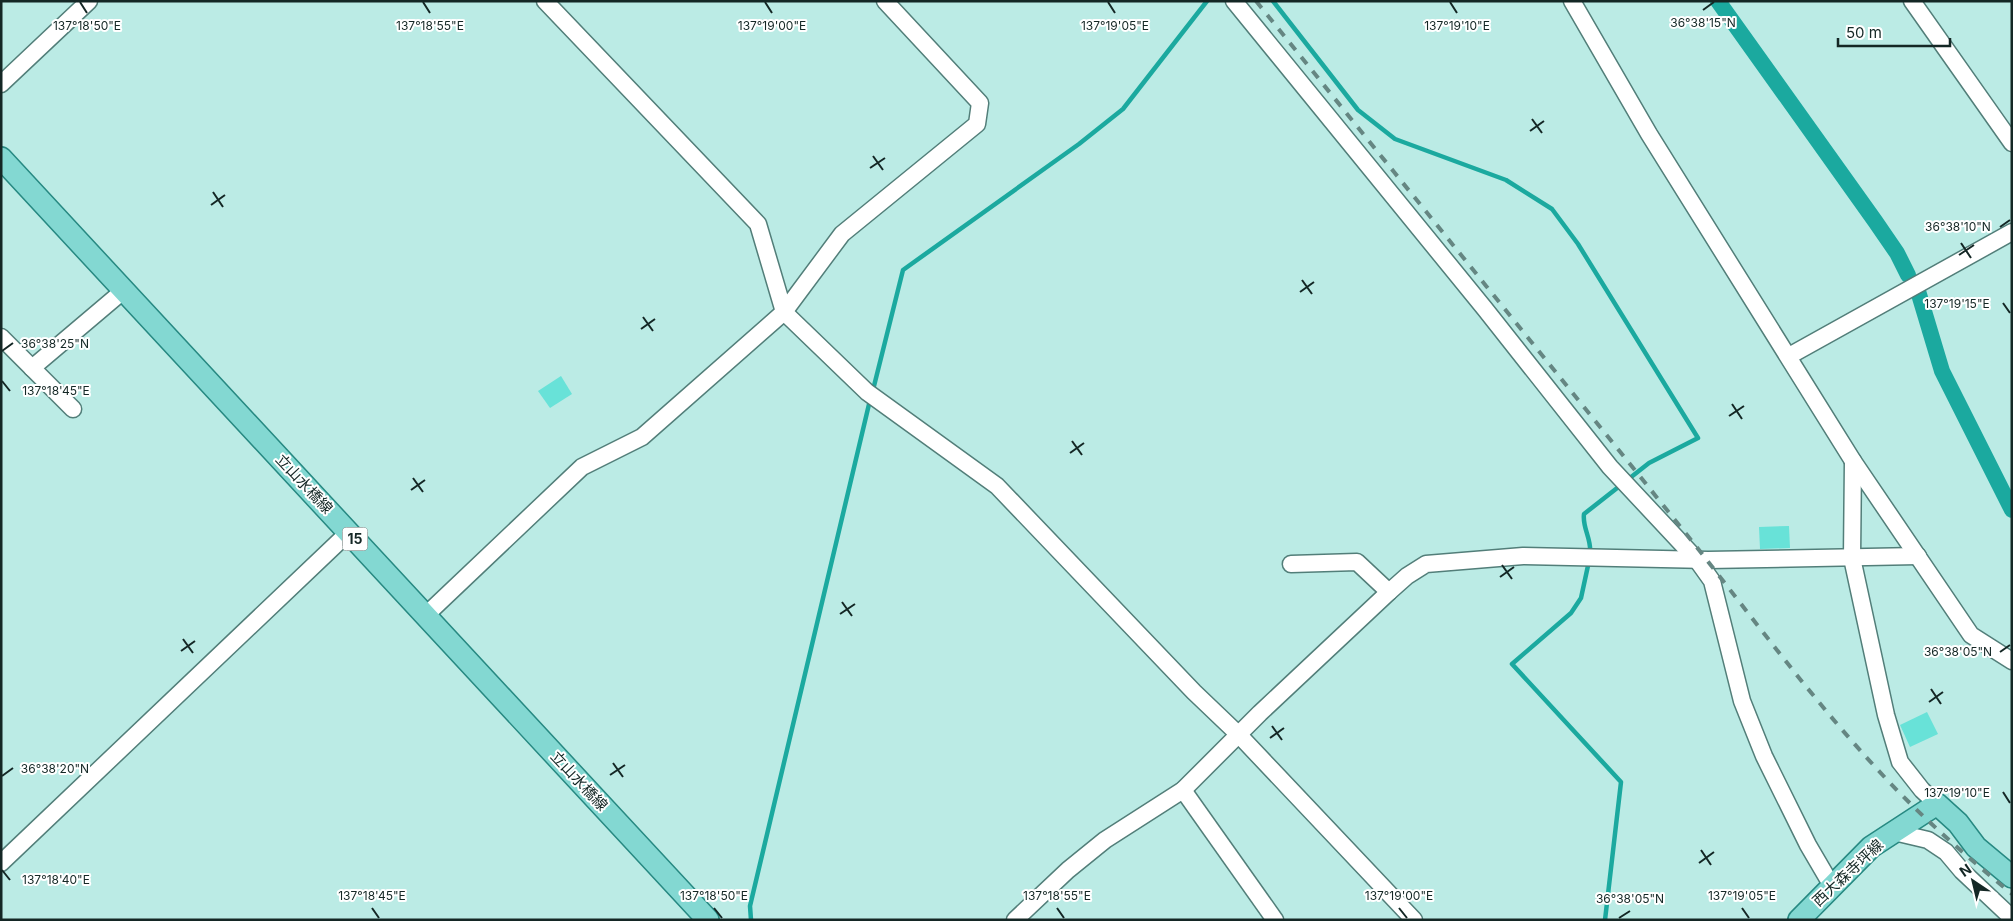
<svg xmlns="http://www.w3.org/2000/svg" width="2013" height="921" font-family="Inter,'Noto Sans JP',sans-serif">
<rect width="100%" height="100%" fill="#bbebe5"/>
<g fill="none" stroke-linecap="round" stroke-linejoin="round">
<g stroke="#1ba99f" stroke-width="4.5">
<path d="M1273 1 1358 110 1395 139 1506 180 1552 209 1578 244 1698 438 1649 463 1584 514C1582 528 1592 539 1590 554"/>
<path d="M873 390 903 270 1079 144 1123 109 1207 1"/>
<path d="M1589 561 1581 598 1571 613 1512 664 1621 782 1605 920"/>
<path d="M751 920 750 906 870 400"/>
</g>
<g stroke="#1ba99f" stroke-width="16">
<path d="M1718 1 1875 221 1897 253 1908 275"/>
<path d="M1918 291 1942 371 2012 510"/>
</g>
</g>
<g fill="#68e2d8">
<path d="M561 376 572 394 550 408 538 391Z"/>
<path d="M1789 526 1790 548 1760 549 1759 527Z"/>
<path d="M1927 712 1938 734 1910 747 1900 725Z"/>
</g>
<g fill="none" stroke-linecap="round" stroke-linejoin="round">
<defs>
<g id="minor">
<path d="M545 1 758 224 784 312 867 392 997 486 1194 692 1239 735 1414 920"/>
<path d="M1234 1 1485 309 1610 467 1697 560 1712 581 1742 701 1764 756 1808 845 1832 886"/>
<path d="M1572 1 1649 134 1853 461 1971 635 2012 661"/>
<path d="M1912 1 2012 143"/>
<path d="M1 84 89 1"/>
<path d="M1 337 73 409"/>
<path d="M1789 356 2012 232"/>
<path d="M32 368 123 291"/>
<path d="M1853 461 1852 558 1886 715 1900 762 1922 790 1937 804"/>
<path d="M1291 564 1357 562 1389 592"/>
<path d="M426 615 582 467 642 437 784 312 842 234 977 124 980 103 885 1"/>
<path d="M1183 790 1275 920"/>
<path d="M1894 832 1928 840 1946 852 1962 871 2012 918"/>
<path d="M1 863 349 532"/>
<path d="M1015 920 1068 870 1105 840 1183 790 1260 713 1389 592 1407 576 1426 564 1523 556 1708 560 1918 556"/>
</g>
<g id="major">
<path d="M1 158 708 920"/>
<path d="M1799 920 1871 847 1937 804 1958 823 1976 847 2012 877"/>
</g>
</defs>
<use href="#minor" stroke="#527e79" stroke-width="19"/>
<use href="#major" stroke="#278982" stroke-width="24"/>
<use href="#minor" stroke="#fff" stroke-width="16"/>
<use href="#major" stroke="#83d8d2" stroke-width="21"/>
<path stroke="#658682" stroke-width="4" stroke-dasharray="9 9" stroke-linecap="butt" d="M1256 1C1393 171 1530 340 1667 510 1737 596 1802 688 1878 770 1919 815 1965 855 2012 894"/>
</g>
<path fill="none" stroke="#142725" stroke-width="2" d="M80 2 87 13M423 2 430 13M765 2 772 13M1108 2 1115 13M1450 2 1457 13M1703 10 1714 2M1532 119 1542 133M1530 131 1544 121M873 156 883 170M870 168 885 158M213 192 223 207M211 205 225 195M2000 227 2010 220M1961 243 1971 258M1959 255 1974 245M1302 280 1312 294M1300 292 1314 282M2003 303 2010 313M643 317 653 331M641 329 655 319M2 351 13 343M2 381 10 391M1732 404 1742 419M1729 416 1744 406M1072 441 1082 455M1070 453 1084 443M413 478 423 492M411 490 425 480M1502 565 1512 579M1500 577 1514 567M842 602 852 616M840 614 855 604M183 639 193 653M181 651 195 641M2000 652 2010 645M1931 689 1941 704M1929 702 1943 692M1272 726 1282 740M1270 738 1284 728M613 763 623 777M610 775 625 765M2 776 13 768M2003 792 2010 803M1701 850 1711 865M1699 863 1714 852M2 870 10 880M372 908 379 918M714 908 722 918M1057 908 1064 918M1399 908 1407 918M1742 908 1749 918M1619 918 1630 911"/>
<g text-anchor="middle" stroke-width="4" stroke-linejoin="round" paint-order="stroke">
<rect fill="#fff" stroke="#5a6866" stroke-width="1" x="342.5" y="527.5" width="25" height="23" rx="4"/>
<g font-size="14" font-weight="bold" fill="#142725">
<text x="355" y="544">15</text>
</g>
<g font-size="15" fill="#142725" stroke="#fff">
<text transform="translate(304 484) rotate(47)" y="5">立山水橋線</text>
<text transform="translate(579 781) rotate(47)" y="5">立山水橋線</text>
<text transform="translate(1848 873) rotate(-43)" y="5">西大森寺坪線</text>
</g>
</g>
<g font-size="12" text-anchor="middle" fill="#142725" stroke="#fff" stroke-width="4" stroke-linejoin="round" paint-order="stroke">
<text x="1703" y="27">36°38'15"N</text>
<text x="1115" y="30">137°19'05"E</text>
<text x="87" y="30">137°18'50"E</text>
<text x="430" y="30">137°18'55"E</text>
<text x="772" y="30">137°19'00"E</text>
<text x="1457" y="30">137°19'10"E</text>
<text x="1958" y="231">36°38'10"N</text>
<text x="1957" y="308">137°19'15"E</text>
<text x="55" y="348">36°38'25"N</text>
<text x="56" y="395">137°18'45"E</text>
<text x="1958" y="656">36°38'05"N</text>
<text x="55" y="773">36°38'20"N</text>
<text x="1957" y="797">137°19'10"E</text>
<text x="56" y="884">137°18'40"E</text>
<text x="372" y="900">137°18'45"E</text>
<text x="714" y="900">137°18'50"E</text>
<text x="1057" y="900">137°18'55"E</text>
<text x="1399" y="900">137°19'00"E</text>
<text x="1742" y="900">137°19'05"E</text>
<text x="1630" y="903">36°38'05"N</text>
</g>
<rect width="2013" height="921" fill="none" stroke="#142725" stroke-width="5"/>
<g transform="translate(1973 881) rotate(325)" stroke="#ffffff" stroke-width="4" paint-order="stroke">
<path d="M0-4L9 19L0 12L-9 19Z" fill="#142725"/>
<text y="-8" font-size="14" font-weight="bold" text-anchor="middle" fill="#142725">N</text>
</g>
<path d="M1838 38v8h112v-8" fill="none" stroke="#142725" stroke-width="2.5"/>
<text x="1846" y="38" font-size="15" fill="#142725" stroke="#ffffff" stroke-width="4" paint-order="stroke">50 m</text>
</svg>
